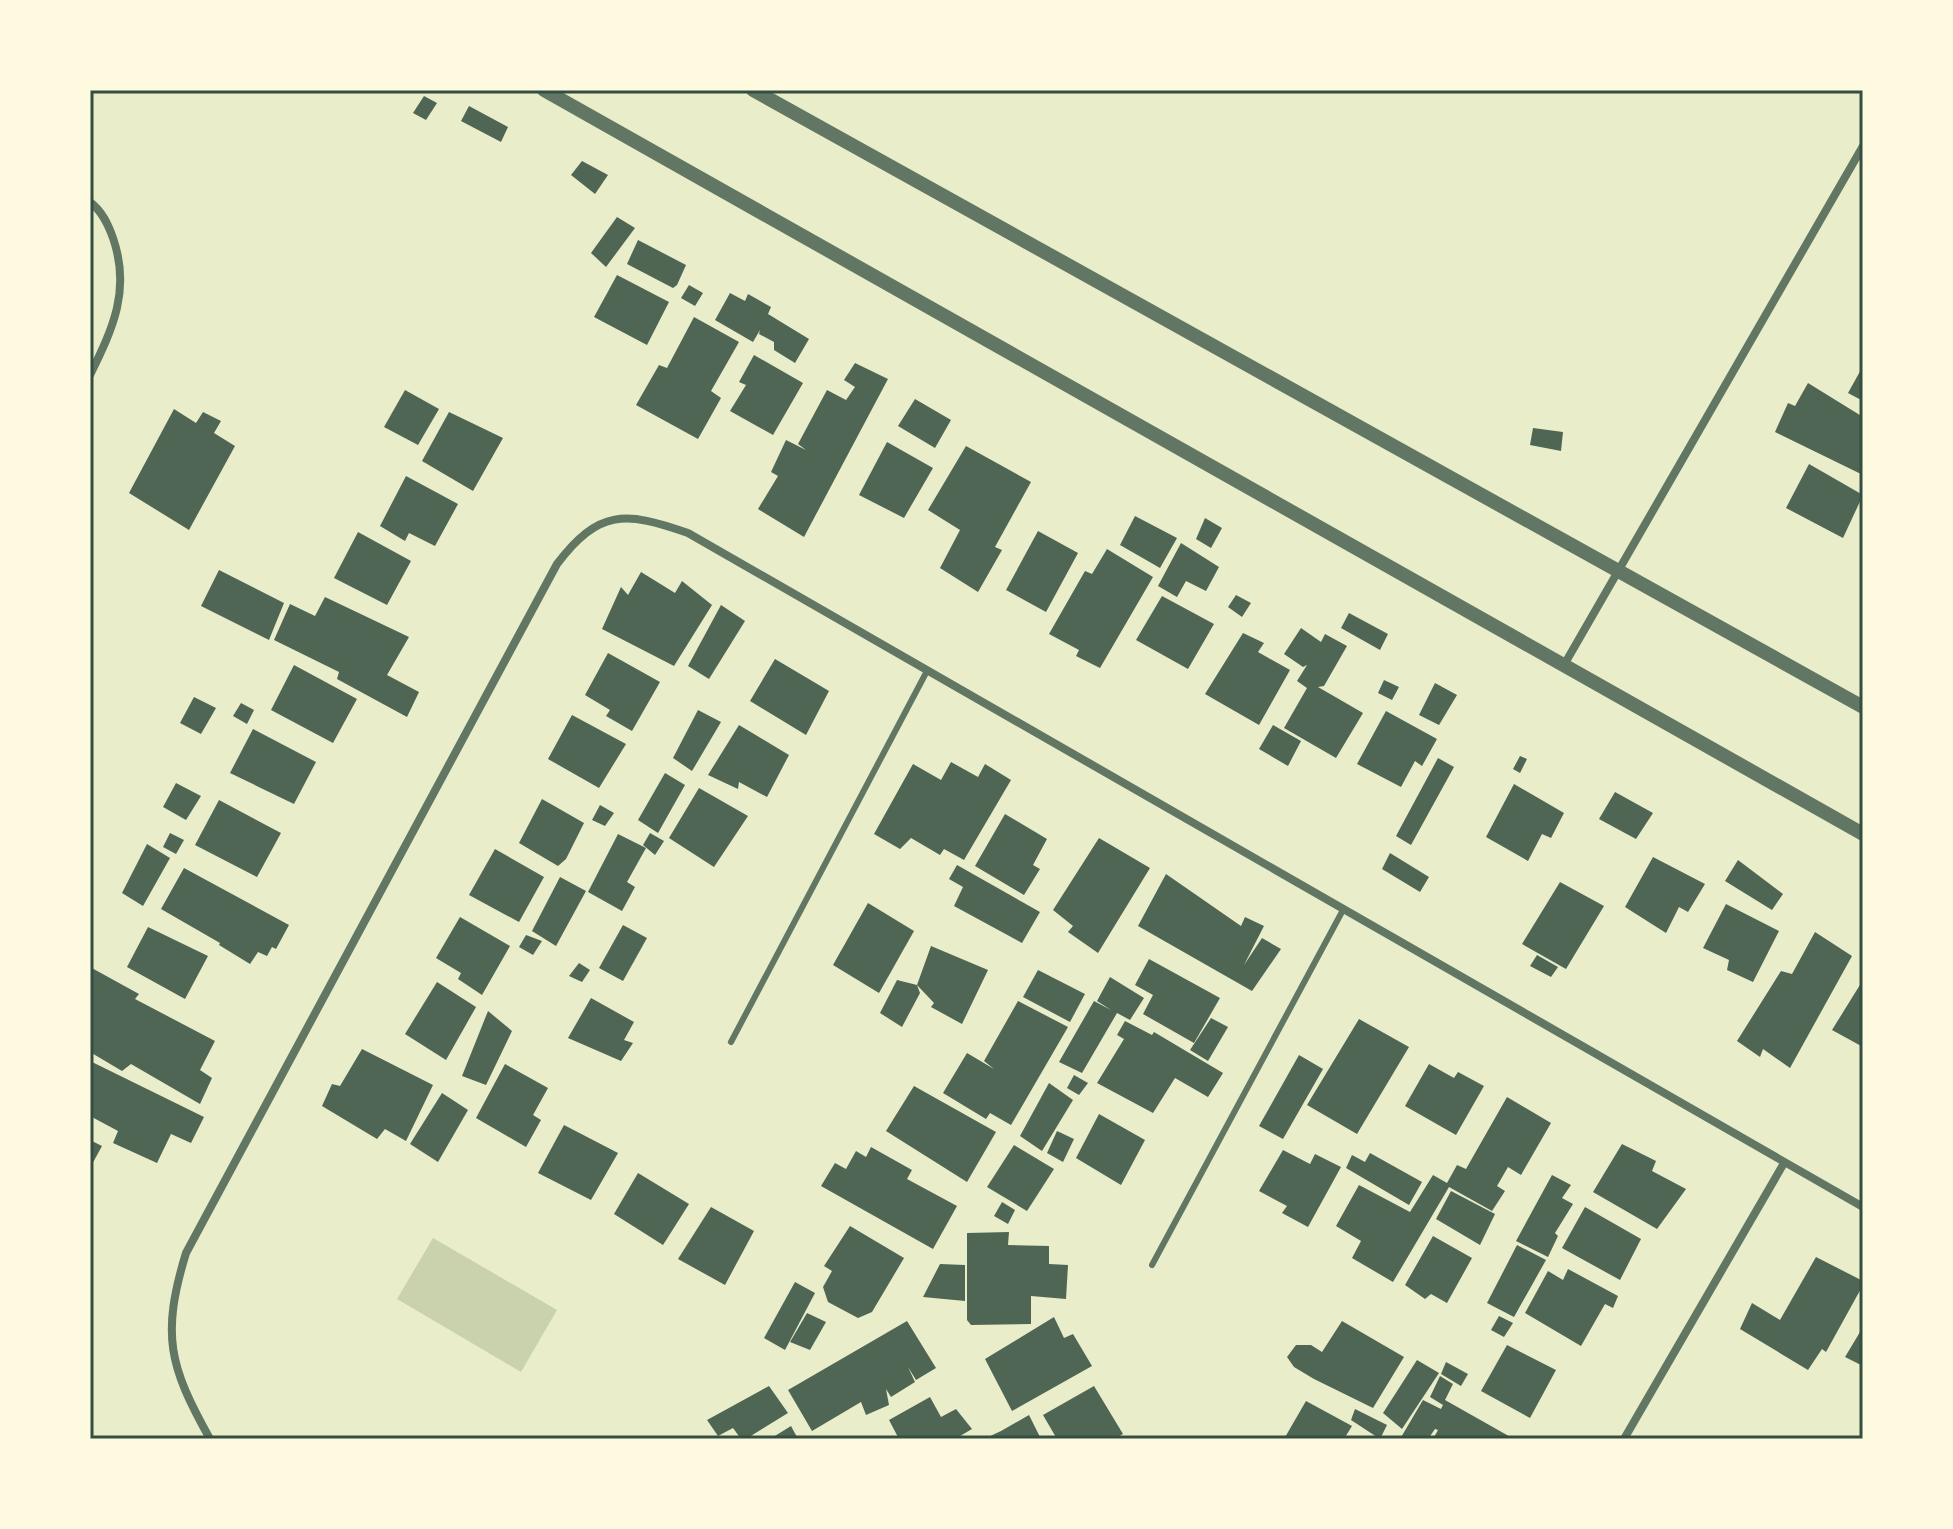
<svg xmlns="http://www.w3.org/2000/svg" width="1953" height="1529" font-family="Karla,sans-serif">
<rect width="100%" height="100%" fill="#e9edc9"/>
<path fill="#cad2ad" d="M433 1238 557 1310 521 1372 397 1299Z"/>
<g fill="#4f6655">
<path d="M424 96 437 103 426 120 413 113Z"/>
<path d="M469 106 508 127 501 142 461 121Z"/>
<path d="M582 161 608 175 595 194 571 175Z"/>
<path d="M617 217 635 228 606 267 591 253Z"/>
<path d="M638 240 686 265 677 285 673 288 627 264Z"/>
<path d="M617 275 669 302 647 345 594 317Z"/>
<path d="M689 285 703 293 695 306 681 298Z"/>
<path d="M730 293 745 301 748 294 771 307 768 314 809 339 795 363 774 350V342L759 334 760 330 753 342 715 320Z"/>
<path d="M694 317 739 342 711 391 721 398 698 439 636 405 659 365 667 368Z"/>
<path d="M754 355 803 383 773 435 730 411 746 385 739 382Z"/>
<path d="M855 363 888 379 804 537 758 509 778 476 771 472 786 440 806 450 798 444 827 390 846 400 855 387 844 380Z"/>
<path d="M1863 366V401L1848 393Z"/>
<path d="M1808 383 1863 417V475L1775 432 1788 403 1795 406Z"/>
<path d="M405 390 439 409 418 445 384 427Z"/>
<path d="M915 399 951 420 935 448 898 426Z"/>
<path d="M174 409 196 423 203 412 221 421 214 433 235 446 189 530 129 493Z"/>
<path d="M449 412 503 438 473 491 422 461Z"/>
<path d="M1533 428 1563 432 1561 451 1530 445Z"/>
<path d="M887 442 933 468 904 518 859 495Z"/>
<path d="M966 446 1031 482 995 547 1002 550 978 592 940 568 960 530 928 510Z"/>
<path d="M1809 464 1863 495 1843 538 1786 508Z"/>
<path d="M406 476 458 504 435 546 409 533 405 541 380 526Z"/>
<path d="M1135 516 1177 538 1160 568 1120 545Z"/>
<path d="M1205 518 1222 528 1211 548 1196 539Z"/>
<path d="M1038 531 1078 553 1046 612 1006 590Z"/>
<path d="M358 532 411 561 387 605 334 578Z"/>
<path d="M1181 543 1219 567 1206 591 1186 581 1177 597 1158 586Z"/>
<path d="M1107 549 1153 577 1100 668 1076 656 1079 650 1049 634 1085 571 1092 574Z"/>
<path d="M219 570 284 603 269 640 201 606Z"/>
<path d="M641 572 675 593 682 581 712 605 674 666 602 629 621 587 628 595Z"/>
<path d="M1236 595 1251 603 1242 617 1228 607Z"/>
<path d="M1162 596 1214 624 1188 669 1136 640Z"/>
<path d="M325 597 409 637 387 675 419 692 407 717 337 679 339 672 274 640 290 604 315 616Z"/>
<path d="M721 605 745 621 709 679 688 666Z"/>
<path d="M1349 613 1388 634 1380 650 1341 628Z"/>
<path d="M1301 628 1321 642 1325 634 1347 646 1324 686 1318 687 1363 713 1336 758 1284 728 1307 688 1297 681 1307 665 1303 667 1284 654Z"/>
<path d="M1243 633 1264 643 1258 652 1290 670 1259 725 1205 694Z"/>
<path d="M608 653 660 682 632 731 606 716 610 710 585 695Z"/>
<path d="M775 659 829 691 806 735 750 701Z"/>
<path d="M294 665 357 699 333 743 271 710Z"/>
<path d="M1384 680 1399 687 1392 700 1378 693Z"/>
<path d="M1435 683 1457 695 1439 725 1419 715Z"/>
<path d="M194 697 216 708 201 734 180 723Z"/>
<path d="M241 703 254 710 247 724 233 716Z"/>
<path d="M698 710 721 722 692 771 673 758Z"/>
<path d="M1386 711 1437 739 1422 766 1415 761 1401 787 1357 764Z"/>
<path d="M572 715 626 744 599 788 548 759Z"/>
<path d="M739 725 789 755 767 797 739 782 738 789 708 775Z"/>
<path d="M1273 725 1301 741 1288 766 1259 749Z"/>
<path d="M253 729 316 762 294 804 230 773Z"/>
<path d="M1520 756 1527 759 1520 773 1513 769Z"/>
<path d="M1438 758 1454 767 1411 845 1396 836Z"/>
<path d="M951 762 978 777 985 764 1011 780 964 860 944 849 940 855 911 838 900 849 874 834 913 764 941 780Z"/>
<path d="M665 773 685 785 658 833 638 820Z"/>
<path d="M176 783 201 796 186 820 163 807Z"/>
<path d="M1514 784 1564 813 1551 838 1542 834 1528 861 1486 837Z"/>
<path d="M699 788 748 816 714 867 669 838Z"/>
<path d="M1615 792 1653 813 1636 839 1599 819Z"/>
<path d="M542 799 584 823 566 859 558 866 519 843Z"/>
<path d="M219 800 281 833 257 877 195 845Z"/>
<path d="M600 805 614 813 605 826 592 820Z"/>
<path d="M1005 814 1047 839 1033 865 1040 869 1024 895 975 866Z"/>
<path d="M170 833 184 840 176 854 163 847Z"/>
<path d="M650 833 664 841 655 855 643 845Z"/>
<path d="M618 834 646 848 627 882 635 887 622 911 588 892Z"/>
<path d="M1099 838 1150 868 1098 953 1068 932 1073 926 1053 910Z"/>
<path d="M147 844 170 858 143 906 122 893Z"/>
<path d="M495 849 544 877 519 922 469 895Z"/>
<path d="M1390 853 1429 877 1420 892 1382 869Z"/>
<path d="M1653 857 1705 884 1688 912 1679 907 1666 933 1625 907Z"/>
<path d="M1738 860 1783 894 1772 910 1725 881Z"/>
<path d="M957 865 1040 912 1022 943 954 906 963 887 949 879Z"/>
<path d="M184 868 289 925 276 949 272 947 267 956 258 952 250 964 219 945 220 943 161 909Z"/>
<path d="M1166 874 1241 926 1245 917 1264 926 1244 965 1262 938 1281 949 1252 991 1138 926Z"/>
<path d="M560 877 586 891 556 946 532 931Z"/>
<path d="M1560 882 1604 906 1566 969 1522 944Z"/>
<path d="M868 903 914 931 879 993 833 965Z"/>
<path d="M1726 904 1779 931 1753 982 1727 970 1729 960 1703 948Z"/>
<path d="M460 917 510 946 482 995 458 979 461 973 436 958Z"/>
<path d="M623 925 647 938 623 981 599 968Z"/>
<path d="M148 927 208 956 185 999 127 967Z"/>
<path d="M1815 932 1852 956 1790 1068 1763 1049 1760 1057 1737 1041 1781 971 1792 974Z"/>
<path d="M526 935 542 941 533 955 519 947Z"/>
<path d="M931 946 988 970 962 1024 931 1007 934 1003 917 985Z"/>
<path d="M1537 955 1558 967 1551 977 1530 966Z"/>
<path d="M1149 959 1220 998 1194 1043 1143 1014 1153 995 1135 985Z"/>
<path d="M579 963 590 970 582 982 569 976Z"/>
<path d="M90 967 139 994 135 999 215 1041 200 1070 212 1078 200 1104 131 1064 122 1071 90 1052Z"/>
<path d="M1038 970 1085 994 1070 1022 1023 997Z"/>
<path d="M1110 977 1144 998 1130 1020 1117 1013 1082 1073 1059 1062 1094 1001 1111 1010 1097 1001Z"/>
<path d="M897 980 917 985 920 993 902 1027 880 1013Z"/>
<path d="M1863 980V1047L1832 1030Z"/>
<path d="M437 982 476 1007 446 1060 405 1034Z"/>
<path d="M591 998 634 1022 624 1040 633 1043 621 1061 568 1038Z"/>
<path d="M1018 1001 1068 1027 1011 1125 990 1113 986 1119 943 1093 967 1053 994 1069 984 1061Z"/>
<path d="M488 1011 512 1031 486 1085 462 1076Z"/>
<path d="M1211 1018 1228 1027 1208 1061 1190 1050Z"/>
<path d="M1359 1019 1409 1047 1357 1134 1307 1105Z"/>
<path d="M1125 1021 1152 1035 1154 1032 1223 1073 1208 1097 1175 1078 1153 1113 1097 1083 1124 1039 1117 1035Z"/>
<path d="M362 1049 433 1085 406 1141 385 1129 377 1139 322 1106 332 1084 340 1086Z"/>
<path d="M1299 1055 1323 1069 1283 1139 1259 1126Z"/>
<path d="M90 1061 204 1117 191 1143 171 1134 157 1163 113 1143 118 1131 90 1116Z"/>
<path d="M505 1064 548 1088 533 1115 541 1120 526 1147 476 1118Z"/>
<path d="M1429 1064 1454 1078 1458 1072 1484 1086 1456 1135 1405 1106Z"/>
<path d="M1074 1075 1088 1083 1079 1095 1067 1088Z"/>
<path d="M1049 1083 1073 1100 1042 1151 1020 1136Z"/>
<path d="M914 1086 996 1132 967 1182 886 1131Z"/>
<path d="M442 1093 468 1110 438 1162 410 1144Z"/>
<path d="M1507 1097 1551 1123 1521 1175 1508 1167 1497 1186 1505 1191 1492 1211 1449 1187 1393 1282 1352 1258 1361 1241 1336 1226 1359 1185 1410 1212 1433 1175 1447 1183 1457 1165 1466 1169Z"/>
<path d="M1099 1114 1145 1140 1121 1185 1076 1158Z"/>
<path d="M564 1125 618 1153 591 1200 538 1173Z"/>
<path d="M1057 1131 1074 1139 1063 1162 1047 1153Z"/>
<path d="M90 1140 102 1146 90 1168Z"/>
<path d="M1622 1144 1656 1161 1652 1171 1686 1189 1657 1229 1593 1192Z"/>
<path d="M1014 1145 1054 1169 1027 1211 987 1187Z"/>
<path d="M871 1147 912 1170 907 1179 957 1206 933 1249 821 1186 835 1163 846 1169 856 1151 866 1157Z"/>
<path d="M1283 1150 1310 1164 1315 1154 1341 1167 1308 1227 1282 1213 1287 1206 1259 1191Z"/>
<path d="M1370 1153 1422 1182 1409 1205 1346 1168 1352 1155 1365 1162Z"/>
<path d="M638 1173 689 1204 663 1245 614 1214Z"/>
<path d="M1552 1175 1571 1185 1562 1198 1573 1204 1555 1233 1558 1236 1548 1257 1516 1241Z"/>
<path d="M1451 1191 1495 1214 1480 1245 1436 1219Z"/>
<path d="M1002 1202 1015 1210 1008 1224 994 1216Z"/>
<path d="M711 1207 754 1231 725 1285 678 1259Z"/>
<path d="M1585 1207 1641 1239 1620 1280 1562 1248Z"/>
<path d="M850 1226 904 1258 872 1312 858 1318 828 1302 823 1287 832 1271 824 1266Z"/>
<path d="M1009 1232 1008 1245 1049 1246V1264L1068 1265 1066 1299 1031 1296V1324L971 1325 967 1320V1233Z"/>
<path d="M1433 1236 1472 1258 1447 1303 1431 1294 1425 1299 1405 1285Z"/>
<path d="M1517 1245 1546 1260 1514 1317 1487 1303Z"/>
<path d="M1816 1257 1863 1281V1285L1826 1352 1822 1349 1808 1370 1740 1329 1752 1303 1780 1320Z"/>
<path d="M940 1264 965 1265V1301L923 1297Z"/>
<path d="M1568 1269 1618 1296 1613 1308 1605 1304 1581 1346 1525 1313 1548 1271 1563 1280Z"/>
<path d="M795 1282 815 1293 785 1350 764 1338Z"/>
<path d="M807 1313 826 1322 810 1350 790 1342Z"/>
<path d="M1499 1316 1513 1323 1504 1337 1491 1330Z"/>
<path d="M1054 1317 1064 1338 1073 1334 1092 1366 1012 1411 985 1359Z"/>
<path d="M907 1321 936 1368 916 1380 908 1367 915 1382 891 1397 886 1389 889 1405 866 1415 861 1402 812 1431 788 1390Z"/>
<path d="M1342 1321 1404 1357 1373 1408 1314 1379 1294 1367 1287 1357 1296 1345H1311L1322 1352Z"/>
<path d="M1863 1327V1366L1845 1357Z"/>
<path d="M1507 1345 1556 1370 1530 1418 1481 1391Z"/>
<path d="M1417 1360 1439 1373 1402 1429 1383 1413Z"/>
<path d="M1446 1362 1468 1374 1461 1386 1441 1374Z"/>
<path d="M1440 1376 1453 1384 1445 1400 1514 1439H1433L1438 1430 1435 1429 1428 1439H1400L1423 1400 1441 1409 1443 1405 1430 1397Z"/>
<path d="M769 1386 788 1413 746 1439H741L733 1428 718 1436 707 1420Z"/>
<path d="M1094 1386 1123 1434 1114 1439H1057L1043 1415Z"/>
<path d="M930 1397 941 1417 956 1409 972 1429 955 1439H899L889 1420Z"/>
<path d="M1306 1401 1352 1426 1344 1439H1284Z"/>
<path d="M1355 1409 1387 1425 1380 1439 1351 1420Z"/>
<path d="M1029 1415 1041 1439H984L1001 1431Z"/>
<path d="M791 1426 798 1439H770Z"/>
</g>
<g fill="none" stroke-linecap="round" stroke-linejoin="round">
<g stroke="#617663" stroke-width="6">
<path d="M731 1042 927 671"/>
<path d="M1152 1265 1343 910"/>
</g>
<g stroke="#617663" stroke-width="8">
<path d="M90 202C102 211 108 224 113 238 131 290 113 328 90 375"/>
<path d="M1564 665 1863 146"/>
<path d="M210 1439C169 1366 161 1335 186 1253L557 564C599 509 625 511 688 533L1863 1207"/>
<path d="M1624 1439 1784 1163"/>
</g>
<g stroke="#617663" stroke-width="14">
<path d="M544 90 1863 834"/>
<path d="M753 90 1863 707"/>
</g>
</g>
<rect width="1953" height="1529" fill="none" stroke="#fefae0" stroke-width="184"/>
<rect x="92" y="92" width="1769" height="1345" fill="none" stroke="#344e41" stroke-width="3"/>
</svg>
